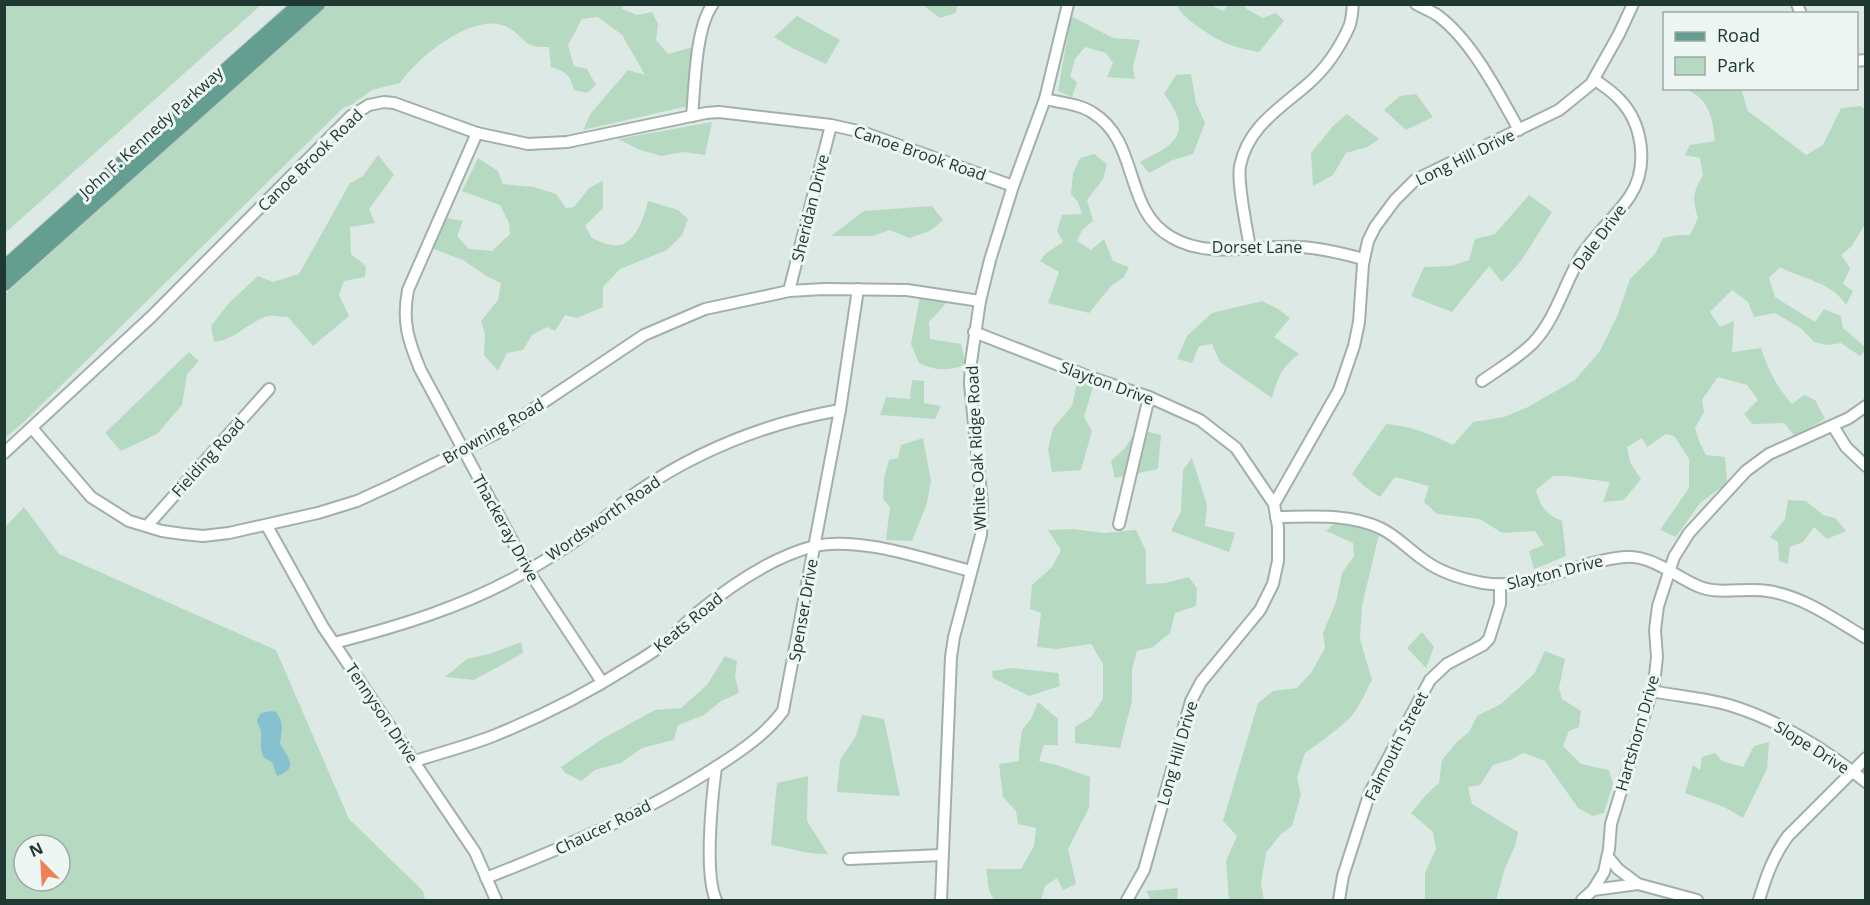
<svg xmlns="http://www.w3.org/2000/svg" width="1870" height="905" font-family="'Open Sans',sans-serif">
<rect width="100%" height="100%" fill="#dde9e4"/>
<g fill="#b6dac1" fill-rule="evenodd">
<path d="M5 4H261V5L5 233Z"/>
<path d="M328 5H623L622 9 637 15 652 12 658 24 656 40 668 54 693 47 691 89 688 106 583 130 591 113 628 70 645 75 622 35 598 17 582 19 568 45 574 66 587 69 596 85 587 93 574 90C571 76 565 71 551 67L549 47C519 48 526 35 505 26 472 12 417 58 400 83L372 90 351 105 343 108 25 421 5 438 4 295Z"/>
<path d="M923 5H957L956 13 940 18Z"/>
<path d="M1177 5H1211L1223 11 1228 5H1243L1248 10 1263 18 1276 13 1284 21 1259 52C1249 50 1239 48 1230 45 1217 40 1180 18 1177 5Z"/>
<path d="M797 16 840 40 826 64 794 49 774 37Z"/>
<path d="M1071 16 1113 38 1140 40 1133 66 1135 79 1107 77 1113 63 1106 53 1085 47 1075 59 1070 77 1077 82 1072 97 1058 91Z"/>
<path d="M1191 74 1196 103 1205 123 1193 154 1173 160 1149 173 1140 162C1150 156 1166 150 1173 141 1187 126 1173 106 1164 94L1176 75Z"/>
<path d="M1686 89H1741L1748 111 1806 155 1823 145 1841 108 1861 106 1865 109V224L1852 246 1841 255 1850 268 1843 284 1853 291 1846 305C1831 281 1803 280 1780 267L1769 278 1775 297 1815 322 1824 309 1841 316 1843 328 1865 347V351L1860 356 1841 343 1827 345 1814 342 1802 329 1775 313 1754 317 1748 302 1732 290 1710 312 1720 327 1734 321 1732 352 1761 348C1768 370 1777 387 1792 404L1804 395 1815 400 1825 419 1795 436 1784 423 1752 424 1744 414 1758 400 1747 385 1718 377 1702 400 1704 412 1695 428 1699 441 1706 455 1725 457 1727 483 1700 503 1676 537 1660 530 1689 488V459L1674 436 1666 434 1647 447 1642 438 1627 447 1630 462 1641 479 1624 500 1603 502 1610 482 1566 476H1553L1536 490C1541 507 1545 514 1562 521L1566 556 1534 569 1529 551 1544 545 1535 531 1502 533 1480 519 1437 514 1424 502 1429 486 1395 477 1380 497 1365 487 1352 474 1386 424C1411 426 1431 434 1453 445L1473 422 1504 417 1528 407 1575 380 1600 351 1618 314 1630 279 1655 254 1663 238 1678 235H1690L1698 218C1692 198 1693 193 1703 175L1700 158 1685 155 1690 145 1715 141C1712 117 1710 100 1686 89Z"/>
<path d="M1416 94 1433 117 1406 130 1384 110 1400 96Z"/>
<path d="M1347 114 1379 139 1367 147 1346 153 1333 175 1313 186 1311 153 1333 126Z"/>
<path d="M712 122 705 155 684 152 661 156 638 149 618 139Z"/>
<path d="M1094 154 1107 164 1103 179 1087 200 1093 221 1082 230 1077 241 1091 250 1104 239 1113 261 1129 267 1124 277 1111 286 1089 313 1048 303 1059 272 1040 261 1046 253 1063 242 1057 231 1062 215 1082 214 1078 202 1071 194 1073 173 1080 158Z"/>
<path d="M378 155 394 175 369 209 375 223 350 227 351 254 366 266 365 277 344 281 339 295 349 316 313 346 288 317C282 317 274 315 268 316 248 322 235 340 214 342L211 326 229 303 258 276 273 282 299 274 350 183 363 176Z"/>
<path d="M478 158 498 171 503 184 534 187 556 194 566 208 574 207 589 188 603 181V208L585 226 592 238C598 241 605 244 611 245 634 250 644 218 648 201L678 210 688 219 682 235 667 250 620 269 603 287V307L577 318 565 315 555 331 547 327 532 335 523 350 507 353 498 371 484 355 485 334 481 321 498 300 501 283 488 277 463 260 431 248 447 218 463 221 457 236 469 249 492 251 510 234 509 223 500 205 462 191Z"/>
<path d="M1529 195 1552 212 1521 261 1502 282 1489 266 1452 312 1411 296 1424 267 1451 266 1469 260 1475 239 1495 234Z"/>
<path d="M932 206 943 220 930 231 909 238 890 230 873 236H831L864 211Z"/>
<path d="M920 296 950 299 929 322 930 339 961 344 966 365C947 371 937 371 919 363L911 344Z"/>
<path d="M1262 301 1278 309 1290 318 1274 337 1299 354C1282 367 1278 377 1272 398L1220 362 1212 344 1199 346 1192 363 1177 359 1187 336 1212 313Z"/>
<path d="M189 352 199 361 187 374 182 405 157 434 121 451 105 433Z"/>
<path d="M1078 378 1093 387 1084 417 1092 431 1081 470 1052 472 1048 450 1053 428 1072 406Z"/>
<path d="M912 380 924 381V403L941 406 935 419 880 415 886 397 910 399Z"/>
<path d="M1137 429 1161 435 1158 469 1115 478 1111 461 1125 448Z"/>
<path d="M923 438 931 481 927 503 912 541 886 540 890 507 883 499 884 478 889 460 898 458 901 445Z"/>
<path d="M1192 458 1207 505 1205 526 1235 533 1229 552 1171 531 1181 511 1183 470Z"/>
<path d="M1788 500 1806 501 1823 515 1835 518 1846 531 1827 539 1814 527 1803 542 1790 547 1788 564 1779 561 1778 542 1770 537 1785 519Z"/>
<path d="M24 507 59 554 276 650 349 819 423 891 425 900H5V527ZM24 845H60V881H24Z"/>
<path d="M1337 521 1380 530 1362 606 1360 639 1372 680C1366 691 1361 704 1353 714 1348 722 1314 747 1305 753L1297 778 1301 795 1292 826 1280 835 1266 853 1261 884 1264 900H1229L1226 861 1237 836 1223 821 1258 703 1273 691 1297 688 1311 673 1325 648 1323 633 1336 602 1342 573 1354 556 1353 543 1326 531Z"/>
<path d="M1073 529 1104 533 1136 530 1146 551V584L1165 583 1189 577 1197 589 1196 606 1175 613 1170 633 1153 647 1137 651 1132 669V701L1120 748 1075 743V727L1091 717 1103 699V664L1091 644 1057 649 1037 647 1041 613 1030 609 1032 585 1052 567 1061 550 1048 530Z"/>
<path d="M1422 632 1434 647 1426 668 1407 648Z"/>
<path d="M521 642 523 653 474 680 445 677 467 659 489 654Z"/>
<path d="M1545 651 1565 659 1559 688 1562 699 1581 711 1579 727 1569 731 1563 746 1581 764 1609 770 1613 784 1604 813 1593 816 1578 808 1545 761 1523 753 1510 760 1493 765 1480 785 1468 787 1472 804 1518 832 1515 846 1505 868 1496 900H1425V873L1436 849 1433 832 1411 813 1426 795 1439 783 1442 760 1457 742 1469 732 1477 716 1501 704 1534 674Z"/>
<path d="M725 656 737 661 735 676 739 693 721 701 704 715 678 725 674 740 642 748 621 763 595 770 581 781 565 773 561 767 602 739 655 710 681 708 707 685Z"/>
<path d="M1012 668 1058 673 1060 686 1029 696 993 678 992 671Z"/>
<path d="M1038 702 1058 719V745H1044L1039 761 1060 766 1090 777 1089 808 1068 849 1076 884 1063 890 1057 878 1045 886 1041 900H994L989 890 986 869H1021L1034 846 1036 828 1018 824 1016 811 1003 797 999 764 1019 761V750L1022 730 1031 719Z"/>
<path d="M862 715 884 719 900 796 837 792 840 760 856 736Z"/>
<path d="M1769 742 1767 769 1743 818 1724 807 1685 793 1693 765 1700 770 1702 757 1715 753 1722 761 1743 767 1754 746Z"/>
<path d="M808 776 807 821 828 854C809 855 790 848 771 845L777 783Z"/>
<path d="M1178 888 1177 900H1151L1146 891Z"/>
</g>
<path fill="#85c1ce" d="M271 711 276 712C285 724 281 731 280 744 287 756 300 769 277 776L272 762 264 758 261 749V732L257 720 261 713Z"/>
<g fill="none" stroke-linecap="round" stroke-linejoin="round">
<defs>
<g id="minor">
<path d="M1416 4C1423 8 1431 11 1437 15 1471 39 1499 94 1519 130"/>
<path d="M1797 4 1801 14"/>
<path d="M1856 61 1866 60"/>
<path d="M1045 99C1061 103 1080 104 1093 113 1140 142 1123 210 1171 237 1209 260 1259 244 1301 247 1323 248 1343 254 1364 259"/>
<path d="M692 116C695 86 695 28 713 4"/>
<path d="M477 133 408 290C402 321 408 340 420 369L528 570 602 682"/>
<path d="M1250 248C1247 229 1237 183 1240 166 1248 126 1281 108 1309 83 1326 68 1340 47 1349 27 1352 20 1352 12 1353 4"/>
<path d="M789 291 831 125"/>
<path d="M974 332 1092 378 1149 397 1200 420 1236 448 1274 504 1278 527V561L1273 584 1260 610 1201 682 1191 701 1144 870 1127 900"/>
<path d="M1482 381C1499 369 1518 358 1533 343 1556 319 1564 284 1581 256 1595 234 1616 217 1630 196 1649 167 1643 123 1619 99 1612 91 1602 85 1594 79"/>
<path d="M1833 426 1846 447 1866 466"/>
<path d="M32 428 91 497 129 521 162 531 183 534 203 536 229 533 318 513 357 501 392 485 499 432 644 335 705 309 789 291 824 289 907 290 980 301"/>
<path d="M4 453 151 317 351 116 369 105 384 102 394 103 477 133 528 144 567 142 706 113 719 112 831 125 862 132 1013 186"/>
<path d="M1274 504 1339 390 1354 346 1359 322 1363 264 1368 241 1375 227 1395 200 1415 180 1559 110 1591 84 1619 34 1633 4"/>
<path d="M1276 517C1311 517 1348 513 1380 528 1396 535 1409 550 1424 560 1441 573 1462 579 1483 583 1531 591 1576 561 1625 557 1653 555 1675 577 1700 587 1721 595 1746 587 1768 591 1805 597 1834 619 1866 638"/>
<path d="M1119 524 1149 397"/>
<path d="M147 526 269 389"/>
<path d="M267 526 323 627 475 852 496 900"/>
<path d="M334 643C400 626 466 606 525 572 544 561 565 549 583 535 602 521 620 504 640 490 701 449 767 423 840 410"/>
<path d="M1652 691C1677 696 1705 698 1729 705 1779 720 1826 750 1866 782"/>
<path d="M415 761C440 753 467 746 493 736 540 717 586 694 630 666 644 658 659 648 671 638 680 630 688 620 697 613 730 586 774 556 815 546 860 536 927 560 971 571"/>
<path d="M1608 857 1618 869 1638 884 1697 900"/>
<path d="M849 859 942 855"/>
<path d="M486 878C565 847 645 813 716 767"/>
<path d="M1593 890 1638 884"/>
<path d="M716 900C704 874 712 797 716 767 741 751 766 734 783 711L840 410 858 289"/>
<path d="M941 900 951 657 954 637 981 535 982 503 970 384 971 362 980 301 990 260 1013 186 1045 99 1068 4"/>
<path d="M1339 900 1343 876 1370 792 1430 680 1447 664 1483 645 1489 639 1500 604V585"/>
<path d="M1582 900 1593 890 1604 872 1609 849 1611 824 1654 684 1657 657 1655 630 1658 606 1674 557 1689 533 1746 471 1769 454 1849 418 1866 406"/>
<path d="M1759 900C1766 877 1773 856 1788 836L1866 758"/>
</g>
<g id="major">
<path d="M4 268 300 4"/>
<path d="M4 284 318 4"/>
</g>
</defs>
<use href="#minor" stroke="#a1b0ab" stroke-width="14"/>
<use href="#major" stroke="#bcc3c2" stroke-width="16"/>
<use href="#minor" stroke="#fff" stroke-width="10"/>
<use href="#major" stroke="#639e90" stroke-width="14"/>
</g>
<g text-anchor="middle" stroke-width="6" stroke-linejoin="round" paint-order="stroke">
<g font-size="16" fill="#203832" stroke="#edf6f2">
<text transform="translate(151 132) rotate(-42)" y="6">John F. Kennedy Parkway</text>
<text transform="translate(920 153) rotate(19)" y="6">Canoe Brook Road</text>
<text transform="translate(1465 157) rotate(-26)" y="6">Long Hill Drive</text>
<text transform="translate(310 160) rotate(-44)" y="6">Canoe Brook Road</text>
<text transform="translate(810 208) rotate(-76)" y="6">Sheridan Drive</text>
<text transform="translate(1599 237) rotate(-53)" y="6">Dale Drive</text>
<text x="1257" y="253">Dorset Lane</text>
<text transform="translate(1107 383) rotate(20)" y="6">Slayton Drive</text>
<text transform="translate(493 431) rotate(-30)" y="6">Browning Road</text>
<text transform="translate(976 448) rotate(-93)" y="6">White Oak Ridge Road</text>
<text transform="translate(208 457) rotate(-48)" y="6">Fielding Road</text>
<text transform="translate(603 518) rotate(-35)" y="6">Wordsworth Road</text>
<text transform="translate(506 528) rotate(61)" y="6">Thackeray Drive</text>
<text transform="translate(1555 572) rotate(-14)" y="6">Slayton Drive</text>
<text transform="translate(803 610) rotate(-80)" y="6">Spenser Drive</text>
<text transform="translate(688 622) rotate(-39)" y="6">Keats Road</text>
<text transform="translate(382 713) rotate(56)" y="6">Tennyson Drive</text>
<text transform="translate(1637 733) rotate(-74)" y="6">Hartshorn Drive</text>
<text transform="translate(1396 746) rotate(-63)" y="6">Falmouth Street</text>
<text transform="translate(1812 747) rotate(32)" y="6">Slope Drive</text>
<text transform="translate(1177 753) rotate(-74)" y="6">Long Hill Drive</text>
<text transform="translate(603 827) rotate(-26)" y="6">Chaucer Road</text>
</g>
</g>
<rect width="1870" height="905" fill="none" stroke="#203832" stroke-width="12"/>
<rect x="1663" y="12" width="195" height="78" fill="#edf6f2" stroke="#9baaa5" stroke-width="1.5"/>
<rect x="1675" y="32" width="30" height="9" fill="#639e90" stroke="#9baaa5" stroke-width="1.5"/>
<text x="1717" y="42" font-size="18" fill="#203832">Road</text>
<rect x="1675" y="57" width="30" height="18" fill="#b6dac1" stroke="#9baaa5" stroke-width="1.5"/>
<text x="1717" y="72" font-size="18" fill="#203832">Park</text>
<g transform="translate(42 863) rotate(336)"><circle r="28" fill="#edf6f2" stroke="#9baaa5" stroke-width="1.5"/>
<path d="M0-4.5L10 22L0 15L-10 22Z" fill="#ef8056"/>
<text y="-9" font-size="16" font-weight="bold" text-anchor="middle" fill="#203832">N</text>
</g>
</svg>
